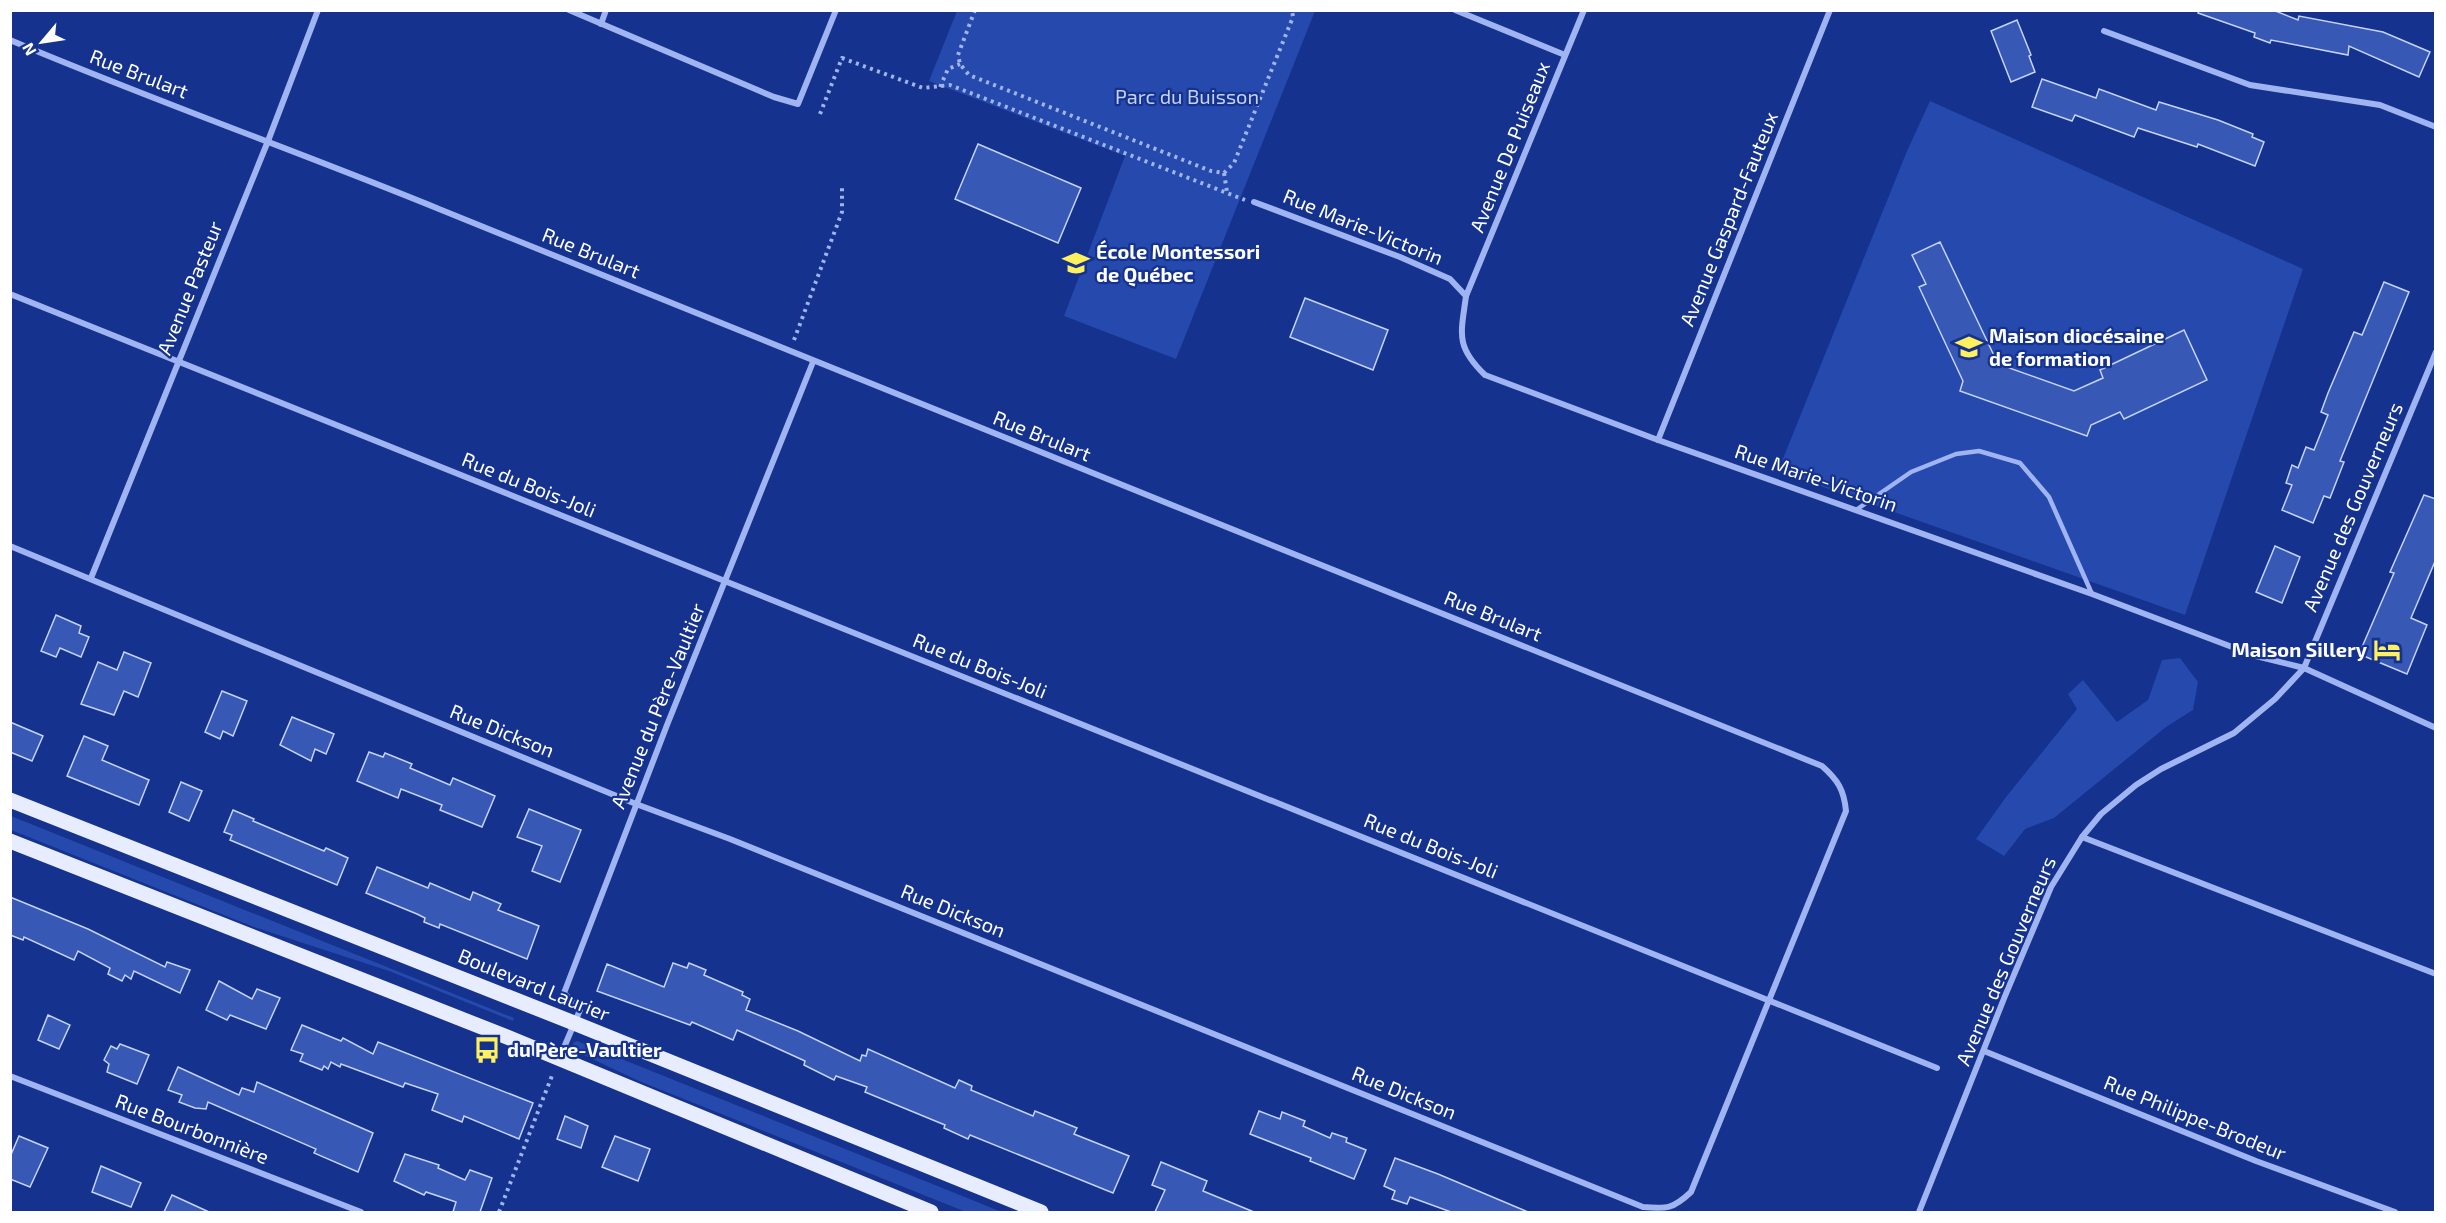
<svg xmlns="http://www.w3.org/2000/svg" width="2446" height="1223" font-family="'Exo 2',sans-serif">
<rect width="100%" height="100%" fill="#14328e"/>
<g fill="#2649ad">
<path d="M957 11H1315L1176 359 1064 316 1125 156 929 81Z"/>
<path d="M1930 101 2303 269 2185 615 1778 471 1907 151Z"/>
<path d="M2180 658 2198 682 2193 710 2166 727 2054 818 2025 829 2004 856 1976 839 2006 797 2077 709 2068 694 2083 680 2117 722 2148 700 2162 660Z"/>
<path d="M10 816H11L514 1018 513 1021 389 971 254 927 11 830Z"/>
<path d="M577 1041 1002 1212H966L639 1081 573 1050V1043Z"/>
</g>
<g fill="#3858b5" stroke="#c5d3fc" stroke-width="1.5">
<path d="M2199 10H2273L2298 20 2299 16 2383 32 2430 52 2419 77 2349 46 2348 55 2271 40 2270 43 2254 37 2255 33 2198 13Z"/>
<path d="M2017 20 2031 55 2029 56 2035 72 2011 82 1991 31Z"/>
<path d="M2042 79 2096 98 2099 89 2156 110 2159 102 2218 120 2253 134 2252 137 2264 142 2255 166 2198 144 2197 147 2138 128 2134 137 2075 115 2072 121 2032 107Z"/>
<path d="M978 144 1081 188 1058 243 955 199Z"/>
<path d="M1940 242 1998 364 2074 391 2103 378 2100 370 2184 330 2207 380 2124 419 2120 412 2091 425 2087 436 1960 391 1963 381 1919 287 1926 284 1912 255Z"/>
<path d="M2384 282 2409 292 2340 461 2344 462 2330 498 2324 496 2313 523 2282 510 2292 485 2286 483 2292 465 2298 468 2306 447 2314 450 2328 415 2321 412 2328 393 2354 332 2362 335Z"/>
<path d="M1305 298 1388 330 1373 370 1290 337Z"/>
<path d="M2424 495 2436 499V559L2411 618 2427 625 2407 674 2359 654 2394 573 2390 572Z"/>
<path d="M2275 546 2300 557 2282 603 2256 592Z"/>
<path d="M56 615 81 626 79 633 89 637 81 657 60 648 56 657 41 651Z"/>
<path d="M124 652 151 663 138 697 124 691 114 715 81 704 98 662 117 670Z"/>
<path d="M222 691 247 701 233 736 223 731 220 739 205 732Z"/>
<path d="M292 717 334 734 326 754 315 749 311 761 280 745Z"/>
<path d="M10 722 43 736 32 761 10 752Z"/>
<path d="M84 736 108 746 102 760 149 780 139 805 67 776Z"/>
<path d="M369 752 383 757 385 753 412 764 410 768 450 785 453 778 495 796 482 827 440 810 442 805 401 789 398 798 357 781Z"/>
<path d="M181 782 202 791 189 821 169 812Z"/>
<path d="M529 809 581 830 560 882 532 871 542 846 517 837Z"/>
<path d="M233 810 254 819 253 821 324 851 326 848 348 858 337 885 230 840 232 835 224 832Z"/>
<path d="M377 867 428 888 430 883 470 900 473 892 501 904 498 910 539 926 527 959 440 924 439 928 424 922 425 918 417 914 366 893Z"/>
<path d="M10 897 88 929 165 967 167 962 190 970 180 993 134 971 131 979 125 975 122 981 108 974 110 968 78 951 74 960 24 937 23 940 10 935Z"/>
<path d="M673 963 687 968 689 963 706 970 704 975 743 992 742 995 750 999 746 1010 798 1031 860 1061 862 1055 866 1056 868 1049 955 1088 959 1080 972 1086 971 1090 1033 1116 1035 1111 1077 1128 1074 1134 1129 1156 1113 1193 970 1135 968 1139 944 1128 945 1125 865 1092 867 1087 836 1076 834 1080 804 1065 805 1061 737 1030 733 1040 692 1022 690 1025 597 991 607 964 664 987Z"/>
<path d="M219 981 252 999 257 989 280 998 266 1029 230 1015 227 1020 206 1010Z"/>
<path d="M48 1015 70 1025 59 1049 38 1040Z"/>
<path d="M302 1025 341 1041 343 1038 373 1054 378 1042 533 1103 519 1139 464 1116 462 1122 432 1110 438 1094 405 1083 403 1087 341 1064 340 1067 331 1062 328 1069 324 1066 322 1070 300 1061 303 1054 291 1050Z"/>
<path d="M120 1044 149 1055 137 1084 107 1072 109 1064 104 1060 111 1046 117 1049Z"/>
<path d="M178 1067 239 1095 242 1088 254 1092 257 1082 373 1133 358 1172 314 1153 316 1149 208 1102 206 1109 195 1108 179 1102 182 1095 168 1090Z"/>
<path d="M1259 1111 1280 1119 1282 1112 1305 1121 1303 1126 1330 1138 1332 1133 1347 1138 1346 1142 1366 1150 1354 1179 1310 1161 1311 1158 1250 1134Z"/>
<path d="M565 1116 588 1126 581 1148 557 1139Z"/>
<path d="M19 1136 48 1148 30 1187 10 1179V1157Z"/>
<path d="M615 1136 650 1149 638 1181 602 1167Z"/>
<path d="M405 1154 439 1165 438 1168 465 1180 470 1170 492 1178 480 1212H453L456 1202 426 1192 424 1195 394 1181Z"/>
<path d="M1395 1158 1438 1174 1528 1212H1451L1410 1197 1407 1204 1392 1199 1395 1191 1384 1186Z"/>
<path d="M1161 1162 1207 1181 1203 1191 1254 1212H1155L1165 1190 1152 1185Z"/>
<path d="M101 1166 141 1183 131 1207 92 1192Z"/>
<path d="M172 1195 209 1212H164Z"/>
</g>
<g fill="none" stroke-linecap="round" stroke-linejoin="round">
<g stroke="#9fb4f0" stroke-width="4" stroke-dasharray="3 4.5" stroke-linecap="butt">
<path d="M975 10 958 55 960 64 969 75 1211 171 1224 173"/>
<path d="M940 87 948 69 960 64"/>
<path d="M820 114 842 58 923 88 950 85 1245 200"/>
<path d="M1224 173 1234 163 1293 17 1292 10"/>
<path d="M1224 173 1227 192"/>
<path d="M794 340 842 212V187"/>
<path d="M499 1212 553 1073"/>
</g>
<path stroke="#9fb4f0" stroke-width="4.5" d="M1856 510 1911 472 1956 454 1979 451 2020 463 2049 497 2092 594"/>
<g stroke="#9fb4f0" stroke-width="6">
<path d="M569 10 774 97 798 104 836 10"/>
<path d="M1455 10 1565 55"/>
<path d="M601 24 606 10"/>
<path d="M2104 31 2250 85 2380 105 2436 127"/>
<path d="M10 40C152 100 297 151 439 209 899 396 1361 581 1822 766 1838 780 1844 790 1846 811L1691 1192C1673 1209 1667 1209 1643 1207L730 839 636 804 10 546"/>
<path d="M1254 202 1400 257 1450 279 1466 296C1461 334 1455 346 1485 375L1658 440 2092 594 2256 656 2304 668 2436 728"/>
<path d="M10 294 1937 1068"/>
<path d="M1466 296 1584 10"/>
<path d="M1658 440 1830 10"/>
<path d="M91 578 268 141 318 10"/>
<path d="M2082 837 2436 974"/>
<path d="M1984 1051 2256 1161 2395 1212"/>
<path d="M559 1059 580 1010 564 993 667 725 813 362"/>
<path d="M10 1076 361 1212"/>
<path d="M1919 1212 2005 996 2051 887 2082 837 2101 814 2136 785 2161 769 2234 733 2275 699 2304 668 2436 352"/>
</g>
<g stroke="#e8ecff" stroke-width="15">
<path d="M10 800 574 1023 1041 1212"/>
<path d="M10 841 507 1037 931 1212"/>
</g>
</g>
<defs>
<symbol id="school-bare" viewBox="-9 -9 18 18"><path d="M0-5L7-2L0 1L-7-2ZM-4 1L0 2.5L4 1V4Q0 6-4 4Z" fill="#fff05e" stroke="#14328e" stroke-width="2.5" paint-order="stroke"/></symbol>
<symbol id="hotel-bare" viewBox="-9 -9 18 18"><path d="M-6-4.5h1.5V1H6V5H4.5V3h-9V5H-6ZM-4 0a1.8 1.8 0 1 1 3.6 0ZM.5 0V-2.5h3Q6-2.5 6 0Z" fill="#fff05e" stroke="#14328e" stroke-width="2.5" paint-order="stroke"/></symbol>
<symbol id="bus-bare" viewBox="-9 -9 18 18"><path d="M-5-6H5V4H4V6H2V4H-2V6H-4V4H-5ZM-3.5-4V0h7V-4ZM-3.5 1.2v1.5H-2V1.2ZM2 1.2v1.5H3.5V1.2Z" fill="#fff05e" stroke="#14328e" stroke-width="2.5" paint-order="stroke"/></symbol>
</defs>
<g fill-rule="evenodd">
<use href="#school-bare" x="1057" y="244" width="38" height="38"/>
<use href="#school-bare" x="1950" y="328" width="38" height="38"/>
<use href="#hotel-bare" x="2368" y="631" width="38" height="38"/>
<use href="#bus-bare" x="468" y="1031" width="38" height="38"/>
</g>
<g text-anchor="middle" stroke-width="4.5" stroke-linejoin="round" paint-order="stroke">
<g font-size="20" fill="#fff" stroke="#14328e">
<text transform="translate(139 74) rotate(21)" y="7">Rue Brulart</text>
<text transform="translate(1510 147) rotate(-68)" y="7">Avenue De Puiseaux</text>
<text transform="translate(1729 219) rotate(-68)" y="7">Avenue Gaspard-Fauteux</text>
<text transform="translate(1363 227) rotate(22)" y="7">Rue Marie-Victorin</text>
<text transform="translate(591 253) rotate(22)" y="7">Rue Brulart</text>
<text transform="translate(190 288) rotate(-68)" y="7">Avenue Pasteur</text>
<text transform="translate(1042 436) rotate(22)" y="7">Rue Brulart</text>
<text transform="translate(1816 478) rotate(19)" y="7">Rue Marie-Victorin</text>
<text transform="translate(529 485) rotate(22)" y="7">Rue du Bois-Joli</text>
<text transform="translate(2353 507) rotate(-67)" y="7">Avenue des Gouverneurs</text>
<text transform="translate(1493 616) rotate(22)" y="7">Rue Brulart</text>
<text transform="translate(980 666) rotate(22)" y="7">Rue du Bois-Joli</text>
<text transform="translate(658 706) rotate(-68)" y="7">Avenue du Père-Vaultier</text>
<text transform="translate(502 731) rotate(22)" y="7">Rue Dickson</text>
<text transform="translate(1431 846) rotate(22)" y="7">Rue du Bois-Joli</text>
<text transform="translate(953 911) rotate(22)" y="7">Rue Dickson</text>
<text transform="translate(2006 961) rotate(-67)" y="7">Avenue des Gouverneurs</text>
<text transform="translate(534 985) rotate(22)" y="7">Boulevard Laurier</text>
<text transform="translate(1404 1093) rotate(22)" y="7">Rue Dickson</text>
<text transform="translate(2195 1118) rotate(22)" y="7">Rue Philippe-Brodeur</text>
<text transform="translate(192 1129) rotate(21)" y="7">Rue Bourbonnière</text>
</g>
<g font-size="20" fill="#c5d3fc" stroke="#14328e">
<text x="1187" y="104">Parc du Buisson</text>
</g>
<g font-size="20" font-weight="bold" fill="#fff" stroke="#14328e" text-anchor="start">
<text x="1096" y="259">École Montessori<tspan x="1096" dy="23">de Québec</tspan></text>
<text x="1989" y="343">Maison diocésaine<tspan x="1989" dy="23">de formation</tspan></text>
<text x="2367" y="657" text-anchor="end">Maison Sillery</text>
<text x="507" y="1057">du Père-Vaultier</text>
</g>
</g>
<rect width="2446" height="1223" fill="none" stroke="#ffffff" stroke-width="24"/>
<g transform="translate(42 42) rotate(241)" stroke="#14328e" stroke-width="4.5" paint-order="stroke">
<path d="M0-4.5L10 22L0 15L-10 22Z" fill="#ffffff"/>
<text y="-9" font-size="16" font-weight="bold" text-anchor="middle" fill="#ffffff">N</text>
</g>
</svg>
